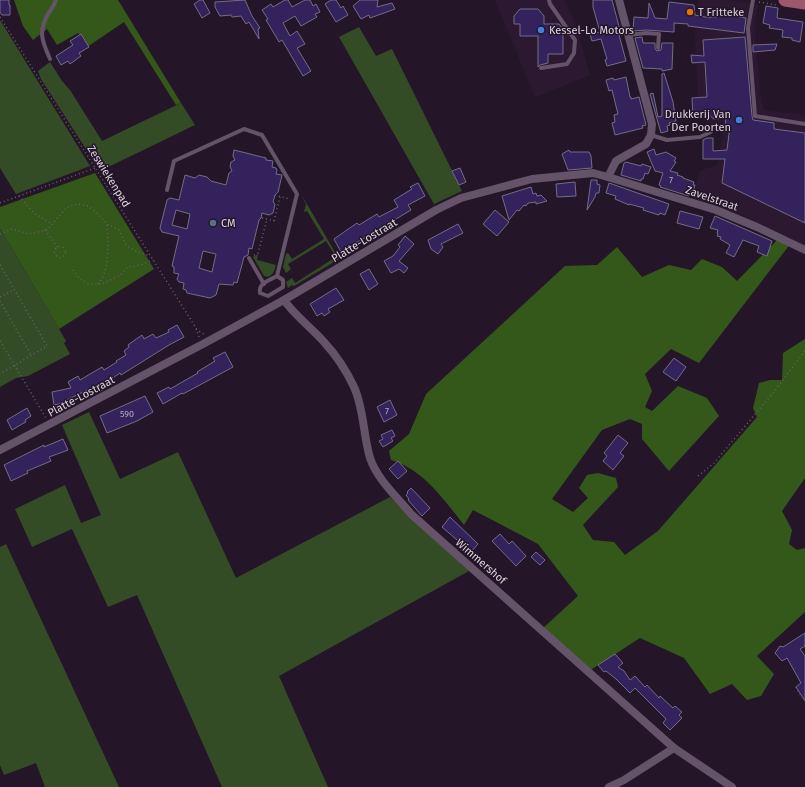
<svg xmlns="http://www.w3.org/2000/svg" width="805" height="787" font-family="'Fira Sans',sans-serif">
<rect width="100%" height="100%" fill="#241628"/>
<g fill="#2c1931">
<path d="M495 0H565L576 25 590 75 535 97Z"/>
<path d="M698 0H725L758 5 755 21V33L761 99 764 110 805 115V245L740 214 691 199 700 171 718 164 722 132 699 116 695 34Z"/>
</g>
<g fill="#344c26">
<path d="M0 20 90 166 16 194 0 168Z"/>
<path d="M359 27 376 56 392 49 462 191 434 204 339 37Z"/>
<path d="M50 62 62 81 70 90 102 141 181 103 195 125 100 171 41 79 38 71Z"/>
<path d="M301 194 339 259 294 286 292 285 288 288 286 282 292 278 295 283 336 257 326 241 288 264 291 269 286 273 283 267 286 254 288 253 292 259 324 239 307 211 304 212 306 204Z"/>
<path d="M0 228 66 341 64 343 70 354 28 376 16 378 0 387Z"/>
<path d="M258 254 257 260 276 265C274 271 274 274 268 277L264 276 253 257Z"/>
<path d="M89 412 120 479 178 452 236 578 390 497 469 571 279 676 328 787H222L137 595 108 607 72 529 32 547 15 509 65 485 81 523 101 515 62 425Z"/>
<path d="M6 544 119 787H45L36 763 4 775 0 765V547Z"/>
</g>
<g fill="#34581a">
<path d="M14 0H118L181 103 176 105 124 22 87 47 78 33 57 45 47 29 33 40 23 26Z"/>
<path d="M95 173 154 269 59 329 0 228V207Z"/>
<path d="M779 238 791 243 699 363 671 349 645 374 652 391 645 407 652 411 678 386 707 398 719 416 669 471 642 439V424L630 419 602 430 552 499 573 512 588 498 579 488 587 475 598 473 616 478 618 487 583 525 593 540 614 542 625 555 658 531 757 417 753 408 759 383 770 380H782L783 353 805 339V478L782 511 792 530 789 544 797 550 805 548V612L757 656 774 674 761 696 747 700 732 684 710 694 684 658 640 638 589 671 542 629 578 596 538 544 473 510 464 525C444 500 423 469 391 460L389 451 409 434 426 394 565 266 597 265 617 247 642 277 669 265 691 270 702 259 722 267 737 281Z"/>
</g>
<g fill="#33225c" stroke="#726d87" fill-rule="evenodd">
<path d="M0 0H9V5H10V15H2L0 12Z"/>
<path d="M200 0H203L210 13 202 18 194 4Z"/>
<path d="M245 0 252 16 260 28 258 29 259 39 249 22 246 24 241 16 232 17 231 15 220 16 215 7V2Z"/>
<path d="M285 0H288L292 7 305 0H310L313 6 316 4 320 12 315 14 317 17 301 26 295 16 283 23 290 36 297 31 305 44 297 48 311 71 303 76 282 40 279 42 275 35 266 20 268 19 262 10 271 4 273 7Z"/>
<path d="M331 0H336L341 8 343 6 348 15 336 22 325 4Z"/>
<path d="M360 0H378L377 7 392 3 395 9 370 18 369 15 361 19 353 6Z"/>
<path d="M593 0H612L620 30 618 31 626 61 607 66 605 60 607 59 601 39 592 41 590 34 600 32 593 7Z"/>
<path d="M669 2 694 5 695 15 710 18 711 17H717V15L722 16V14L746 18 744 33 688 26V24L674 23V32L646 30 633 31 634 17 648 18 649 3 655 18 667 19Z"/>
<path d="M766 6 778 8 777 18 803 22 800 42 792 40V38L782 37 783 30 769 28 770 25 763 23Z"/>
<path d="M520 9H538L544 16V24H559L563 29V54H548V63L540 65 538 67V36H520V24H514V16Z"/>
<path d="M81 34 89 47 79 53 81 56 70 64 68 61 61 65 56 56 73 45 70 41Z"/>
<path d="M642 37 643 43H655V49L657 51 661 50 662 43H673L672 69 662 71V69L643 68 635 38Z"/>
<path d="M745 37 752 116 753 120 774 123V129L805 133V223L722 183 725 159H703V140L707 138H713V151L727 150 730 126H725L726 118 714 119 706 113 693 117 692 98 707 97 705 62 692 63 691 55 704 56 703 40Z"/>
<path d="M777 44 775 50 753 52V45Z"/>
<path d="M664 73 673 102 676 121 669 123 670 125 667 126 668 131 661 133 650 94 653 93 658 117 662 116V74Z"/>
<path d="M626 77 630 97H631V99L639 97 646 125 642 126 643 128 615 135 612 123 615 122 614 115 618 114 612 90 609 91 606 80 613 78 614 80Z"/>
<path d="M654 149 656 155 666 152 676 158 674 161 676 162 670 171 678 173 677 175 683 177V178L694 182 693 185H695L693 192 691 191 689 196 660 187 661 186 659 185 663 173 655 171 647 152Z"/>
<path d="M234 150 266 158V160L273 161 272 167 276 168 277 170 276 174 282 175 278 192 275 195 273 202 275 204 273 213 269 215 262 213 261 218 259 220 252 249 249 248 248 255 244 257 237 283 234 282 233 285 219 284 216 295 210 298 187 293 186 290 183 289 184 283 179 282 177 279 179 274 174 273V267L172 266 179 236 162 232 160 228 167 200 170 198 179 200 185 175 195 178 199 175 207 177 211 181 226 185 229 173 232 171 230 166 231 162 235 160 233 156ZM176 210 190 214 187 229 172 225ZM203 251 216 254 212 272 199 268Z"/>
<path d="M569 150 570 152H589L591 156 592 168 568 170 562 154Z"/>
<path d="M626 162 641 166 642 164 651 167 648 174 645 173 643 179H641V181L621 175 624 163Z"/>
<path d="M460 168 466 182 459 185 452 171Z"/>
<path d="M591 180H597V184L600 185 599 193H596L595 197 587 210Z"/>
<path d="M575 182 576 196 557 197 556 184Z"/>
<path d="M418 183 425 196 408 205 411 210 341 252 334 239 357 223 359 225 377 214 379 217 398 207 394 200 412 189 410 187Z"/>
<path d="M609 183 669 204 665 215 660 213 659 215 643 210 644 208 629 204V205L615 199 616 196 606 193Z"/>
<path d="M531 187 533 194 536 193 537 196 541 195 547 201 536 204V202L528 203 526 206 524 205 519 211 517 210 509 220 502 196Z"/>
<path d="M495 210 509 222 497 236 483 224Z"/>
<path d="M680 211 703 217 699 229 677 223Z"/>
<path d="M715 216 772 241 767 256 757 252 759 246 743 240 734 257 726 253 730 245 720 239 721 237 717 236 718 234 717 233 718 230 710 228Z"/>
<path d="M458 224 463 233 441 244 443 247 438 254 431 249 428 240Z"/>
<path d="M405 236 414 244 399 261 408 268 404 273 399 269 391 273 384 261 393 256 400 247 398 245Z"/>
<path d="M369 269 378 284 369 290 360 274Z"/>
<path d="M336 288 344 300 328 309 330 312 324 316 322 313 317 316 310 304Z"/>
<path d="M177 325 184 337 169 345 121 375 120 373 110 380 112 384 99 392 95 386 59 404 54 405 52 392 71 388 68 382 78 376 80 380 102 367 104 370 117 362 116 361 126 355 124 351 129 347 128 345 142 335 144 339 153 334 156 338 169 332 168 330Z"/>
<path d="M225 352 233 367 183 394 182 393 163 404 157 393 169 387 170 389 198 373 197 372 215 361 213 358Z"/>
<path d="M674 358 686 367 676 381 663 372Z"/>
<path d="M145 396 153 412 137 421 107 433 100 416Z"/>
<path d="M390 400 397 415 384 422 377 407Z"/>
<path d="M27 408 31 416 25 420 26 422 22 424 12 430 7 420Z"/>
<path d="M392 430 395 436 391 438 393 441 383 447 379 441 383 439 381 435Z"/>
<path d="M618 435 628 443 620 453 624 456 613 470 603 461 607 456 604 453Z"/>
<path d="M63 439 68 450 49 457 51 461 27 471 28 473 11 481 4 465 44 445V447Z"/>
<path d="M398 461 407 471 398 479 389 469Z"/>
<path d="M411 488 430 508 422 516 408 500 409 499 406 495 408 493 407 492Z"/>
<path d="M450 517 478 544 471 552 442 527Z"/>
<path d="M500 534 509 544 512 541 526 556 516 566 492 541Z"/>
<path d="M536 552 545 560 540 565 531 557Z"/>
<path d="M805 633V646L800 649 805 656V701L796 687 801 683 787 658 782 661 775 653 780 646 783 647Z"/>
<path d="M615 654 623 663 618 667 624 671 630 680 635 676 645 687 647 685 659 698 660 696 673 708 675 706 682 712 679 715 682 718 670 730 663 723 666 719 635 688 630 693 616 679 606 671 604 672 598 665Z"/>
</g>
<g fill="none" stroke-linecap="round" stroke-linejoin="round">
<g stroke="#6b5e6e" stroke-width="1.5" stroke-dasharray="1 3" stroke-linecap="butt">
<path d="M759 2 777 5"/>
<path d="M0 17 196 328 199 337"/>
<path d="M275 195 289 199"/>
<path d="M19 196 35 214 52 224"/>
<path d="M0 203 95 168"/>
<path d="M262 218 276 221"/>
<path d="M274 221 280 197"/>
<path d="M45 230 58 248"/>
<path d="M0 234 11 229 29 234 35 233 48 229 66 208 73 205 79 204 88 206 95 211 107 224 119 230 126 245 138 252 150 256"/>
<circle cx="60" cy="252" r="5.5"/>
<path d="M254 255 258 253 267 219"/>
<path d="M0 265 47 346 0 374"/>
<path d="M73 270 79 278 89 284H102L119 276 128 267 141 265 153 260"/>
<path d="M98 284C110 273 108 239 107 224"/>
<path d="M0 297 14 290"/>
<path d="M0 301 31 355"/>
<path d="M196 329 205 335"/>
<path d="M0 341 46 418"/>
<path d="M698 476 714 463 773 393 805 351"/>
<path d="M796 687 802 698"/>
</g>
<g stroke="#645369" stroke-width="4">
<path d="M753 0 748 28 755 116 805 124"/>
<path d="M629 35 646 33 659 34 658 48"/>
<path d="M50 59C42 41 38 32 48 14 51 9 54 6 56 0"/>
<path d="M541 68 567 64 574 53 575 40 550 4 549 0"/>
<path d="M651 135 667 140 700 137 711 132"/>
<path d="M167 190 174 161 244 129 262 135 297 194 277 276"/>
<path d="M249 258 264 284"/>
<path d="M277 276 283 280V287L268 296 260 293C258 283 270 280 277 276Z"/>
</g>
<g stroke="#645369" stroke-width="8">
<path d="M608 177 616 161 646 144 651 135 652 124 619 0"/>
<path d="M284 300C295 316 311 327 324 342 336 355 346 370 354 387 364 409 363 434 370 458 377 479 397 497 411 514L674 748 732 787"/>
<path d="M0 450 203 344 284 300 436 210 461 198 532 179 593 173 608 177 716 210 757 227 805 250"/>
<path d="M609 787 624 780 674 748"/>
</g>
<path stroke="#9e586d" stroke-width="13" d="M785 0 805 3"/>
</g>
<circle fill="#e8710a" stroke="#241628" stroke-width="1.5" cx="690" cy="12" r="4"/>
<g fill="#3f7fe0" stroke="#241628" stroke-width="1.5">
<circle cx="541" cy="30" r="4"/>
<circle cx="739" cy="120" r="4"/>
</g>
<circle fill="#5c6f8a" stroke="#241628" stroke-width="1.5" cx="213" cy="223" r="4"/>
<g text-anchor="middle" stroke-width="3" stroke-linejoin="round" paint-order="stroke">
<g font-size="9" fill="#b2a7be">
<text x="671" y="183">7</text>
<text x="387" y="414">7</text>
<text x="127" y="417">590</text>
</g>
<g font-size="11" fill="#ddd3df" stroke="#241628" text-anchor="start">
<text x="698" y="16">T Fritteke</text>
<text x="549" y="34">Kessel-Lo Motors</text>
<text x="731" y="118" text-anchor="end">Drukkerij Van<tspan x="731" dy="13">Der Poorten</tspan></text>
<text x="221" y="227">CM</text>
</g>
<g font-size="11" fill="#ddd3df" stroke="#241628">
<text transform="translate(109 176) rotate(58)" y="4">Zeswiekenpad</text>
<text transform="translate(712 198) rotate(19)" y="4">Zavelstraat</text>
<text transform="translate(364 240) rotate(-31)" y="4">Platte-Lostraat</text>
<text transform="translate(81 396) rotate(-28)" y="4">Platte-Lostraat</text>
<text transform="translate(481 561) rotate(41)" y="4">Wimmershof</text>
</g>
</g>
</svg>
